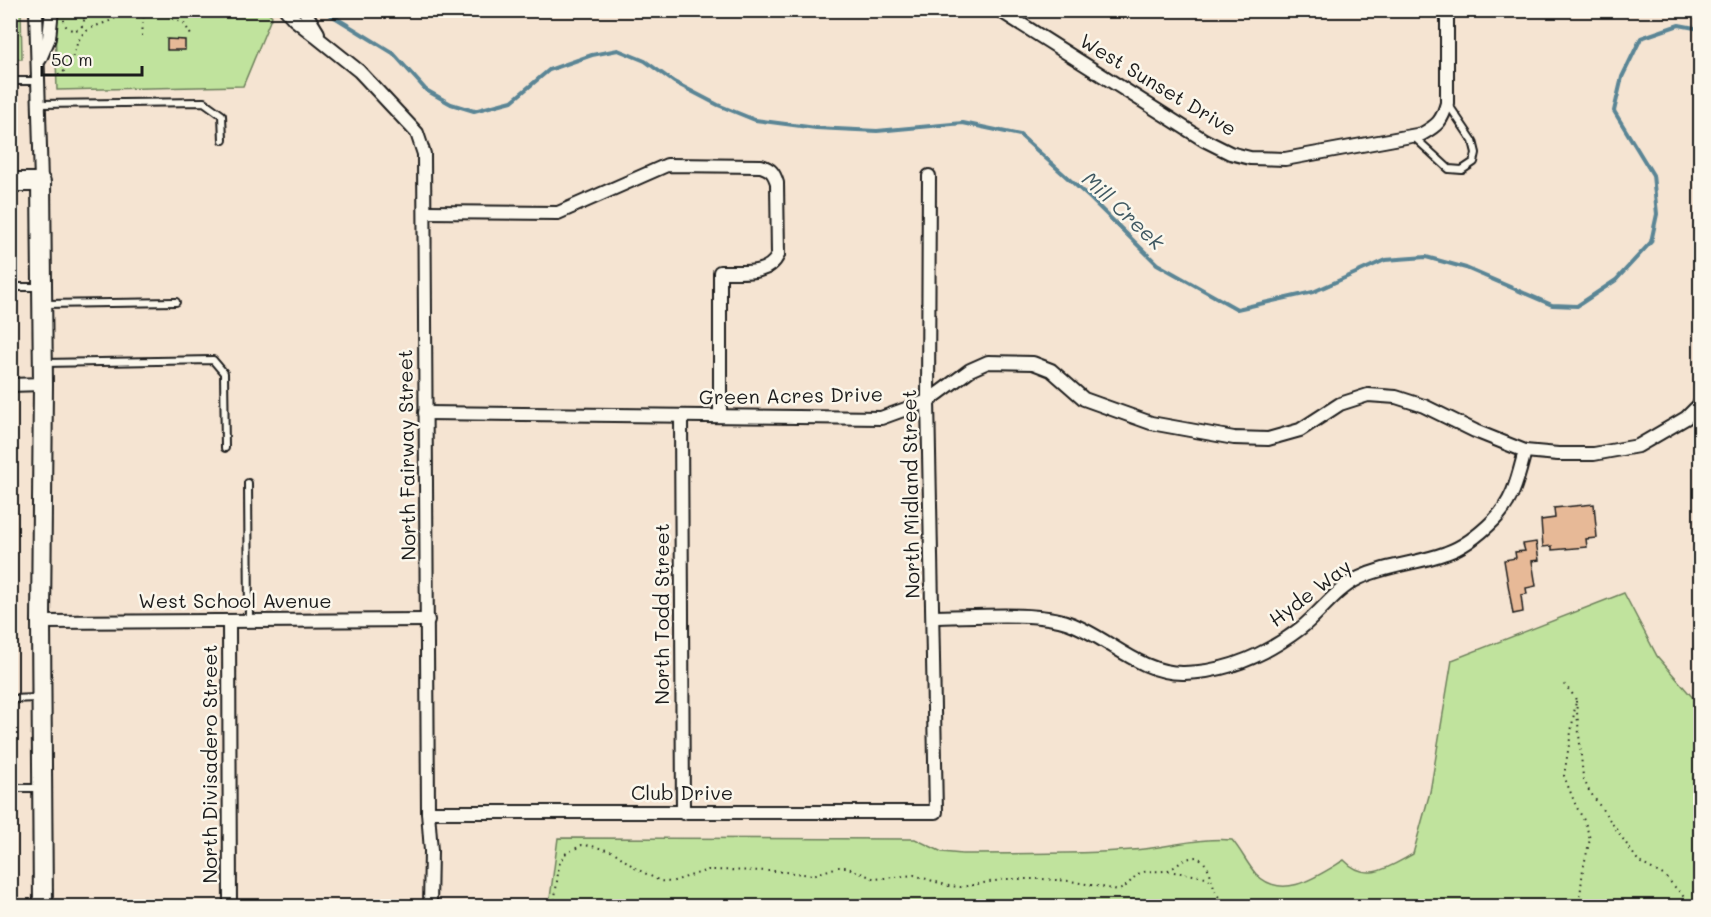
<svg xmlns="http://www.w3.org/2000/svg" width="1711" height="917" font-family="Mali,sans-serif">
<rect width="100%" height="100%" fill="#f5e4d2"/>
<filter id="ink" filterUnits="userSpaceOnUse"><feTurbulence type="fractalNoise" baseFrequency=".0167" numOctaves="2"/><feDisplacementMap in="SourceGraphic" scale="12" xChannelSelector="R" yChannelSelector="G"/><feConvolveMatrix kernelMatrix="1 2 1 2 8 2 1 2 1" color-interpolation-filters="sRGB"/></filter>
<g filter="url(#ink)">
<g fill="#c0e39d" stroke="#6e805c" stroke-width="1.5">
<path d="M11 10 21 11 22 59H11Z"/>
<path d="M61 10H266L272 16 243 86 57 90 55 23Z"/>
<path d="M1624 593 1657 656 1700 706V906H549L558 838 915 839 942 852 962 854C1018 853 1075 855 1132 850 1165 848 1199 837 1232 840 1241 850 1247 864 1256 874 1283 902 1319 875 1344 860 1367 884 1389 867 1413 854L1430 792 1452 660Z"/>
</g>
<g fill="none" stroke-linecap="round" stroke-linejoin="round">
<path stroke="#5a8595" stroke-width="4" d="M323 10 393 53 426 90 451 104 474 111 512 101 549 70 592 55 618 50 645 61 674 82 718 105 755 120 816 128 877 131 963 123 1020 135 1090 198 1157 264 1237 309 1313 292 1385 260 1426 257 1466 268 1552 305 1577 306 1616 280 1651 242 1657 214 1653 175 1614 111 1622 77 1641 38 1679 25 1700 29"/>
</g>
<g fill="#e7b997" stroke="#1c1c1c" stroke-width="1.5">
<path d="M167 39 185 40V50H167Z"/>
<path d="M1594 504 1597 538 1586 539 1587 547 1552 550V546L1543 547 1541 520 1555 518 1554 508Z"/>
<path d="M1536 542 1539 560 1532 561 1536 586 1526 588 1527 594 1521 595 1523 612 1513 614 1504 560 1516 558 1515 552 1525 551 1523 544Z"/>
</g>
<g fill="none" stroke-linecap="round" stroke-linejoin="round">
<defs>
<g id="lane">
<path d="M1258 10H1269"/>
<path d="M10 81H39"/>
<path d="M40 104 204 102 222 115 223 140"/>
<path d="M1413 136 1449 169 1462 170 1474 162 1476 153 1473 141 1448 104"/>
<path d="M10 287H39"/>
<path d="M45 304 176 302"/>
<path d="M44 363 213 360 224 373 225 448"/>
<path d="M248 483 249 620"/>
<path d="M10 699 38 698"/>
<path d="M10 788H39"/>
</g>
<g id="street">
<path d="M36 10 41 182"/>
<path d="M286 10 294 19 359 71 417 133 424 154 428 812 431 851 430 906"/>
<path d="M304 10 318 33"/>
<path d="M999 10 1204 140 1230 153 1250 158 1285 159 1422 134C1438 125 1442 121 1447 103V10"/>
<path d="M40 59 49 38 52 10"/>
<path d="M425 212 558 213 667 165 761 166C771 169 774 173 777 183L778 255C768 277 740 271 720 272V416"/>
<path d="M10 385 43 384"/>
<path d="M425 413 881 418 928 401 970 370 988 362 1033 363 1051 370 1084 399 1151 423 1234 438 1268 439 1300 430 1340 404 1368 395 1396 397 1424 406 1475 431 1525 451 1558 454H1594L1638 446 1686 418 1700 404"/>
<path d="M681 416 683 813"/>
<path d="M933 617C970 617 1037 611 1069 623 1108 637 1140 674 1184 673 1227 672 1267 654 1301 628 1320 613 1336 589 1359 578 1388 564 1417 564 1446 553 1464 547 1481 533 1494 520 1514 500 1518 477 1525 451"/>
<path d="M229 621 230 906"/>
<path d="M41 622 428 620"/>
<path d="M428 812H936L928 401 929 176"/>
</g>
<path id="secondary" d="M10 182H41L43 384 41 622 43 906"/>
</defs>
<use href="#lane" stroke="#1c1c1c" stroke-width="10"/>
<use href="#street" stroke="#1c1c1c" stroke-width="16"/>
<use href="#secondary" stroke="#1c1c1c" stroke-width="22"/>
<g stroke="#1c1c1c" stroke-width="2" stroke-dasharray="1.5 4.5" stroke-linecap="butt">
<path d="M165 10 170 18 184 23 191 35"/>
<circle cx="74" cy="20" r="10"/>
<path d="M142 36 144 10"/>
<path d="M58 75C73 70 73 46 82 35 93 22 115 25 123 10"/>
<path d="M1564 684 1575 697 1576 701 1564 776 1576 806 1585 822 1590 839 1583 869 1579 906"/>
<path d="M1576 701 1583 777 1588 789 1639 862 1665 876 1692 906"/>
<path d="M1168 871 1206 877 1211 881"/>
<path d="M554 906 559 865 565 854 582 845 592 846 614 852 635 868 660 881 671 882 708 870 775 871 813 875 838 867H846L875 879 914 875 949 886 961 887 1007 879H1042L1070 881 1118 890C1128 888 1131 878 1140 873 1148 870 1156 872 1164 871 1177 869 1181 857 1198 857 1223 875 1200 903 1244 906"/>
</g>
<use href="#lane" stroke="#fbf7ec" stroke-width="6"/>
<use href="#street" stroke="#fbf7ec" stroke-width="12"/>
<use href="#secondary" stroke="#fbf7ec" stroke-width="18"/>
</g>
</g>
<g text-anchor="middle" stroke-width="5" stroke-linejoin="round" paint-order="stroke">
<g font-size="20" fill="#1c1c1c" stroke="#fbf7ec">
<text transform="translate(1158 85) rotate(31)" y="7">West Sunset Drive</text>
<text transform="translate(791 396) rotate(-1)" y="7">Green Acres Drive</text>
<text transform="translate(407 455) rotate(-91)" y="7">North Fairway Street</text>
<text transform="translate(911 494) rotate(-91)" y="7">North Midland Street</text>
<text transform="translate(1310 593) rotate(-37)" y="7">Hyde Way</text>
<text x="235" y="608">West School Avenue</text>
<text transform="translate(662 614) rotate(-90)" y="7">North Todd Street</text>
<text transform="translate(210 764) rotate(-90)" y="7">North Divisadero Street</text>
<text x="682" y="800">Club Drive</text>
</g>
<g font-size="21" font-style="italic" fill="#405962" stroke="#fbf7ec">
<text transform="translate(1123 211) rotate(43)" y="7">Mill Creek</text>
</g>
</g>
<rect width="1711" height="917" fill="none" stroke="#fbf7ec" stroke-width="36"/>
<rect x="18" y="18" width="1675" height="881" fill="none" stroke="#1c1c1c" stroke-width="2" filter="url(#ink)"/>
<path d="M42 66v9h100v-9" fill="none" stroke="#1c1c1c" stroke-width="3"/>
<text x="51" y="66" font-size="18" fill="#1c1c1c" stroke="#fbf7ec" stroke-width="4.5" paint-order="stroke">50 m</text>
</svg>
